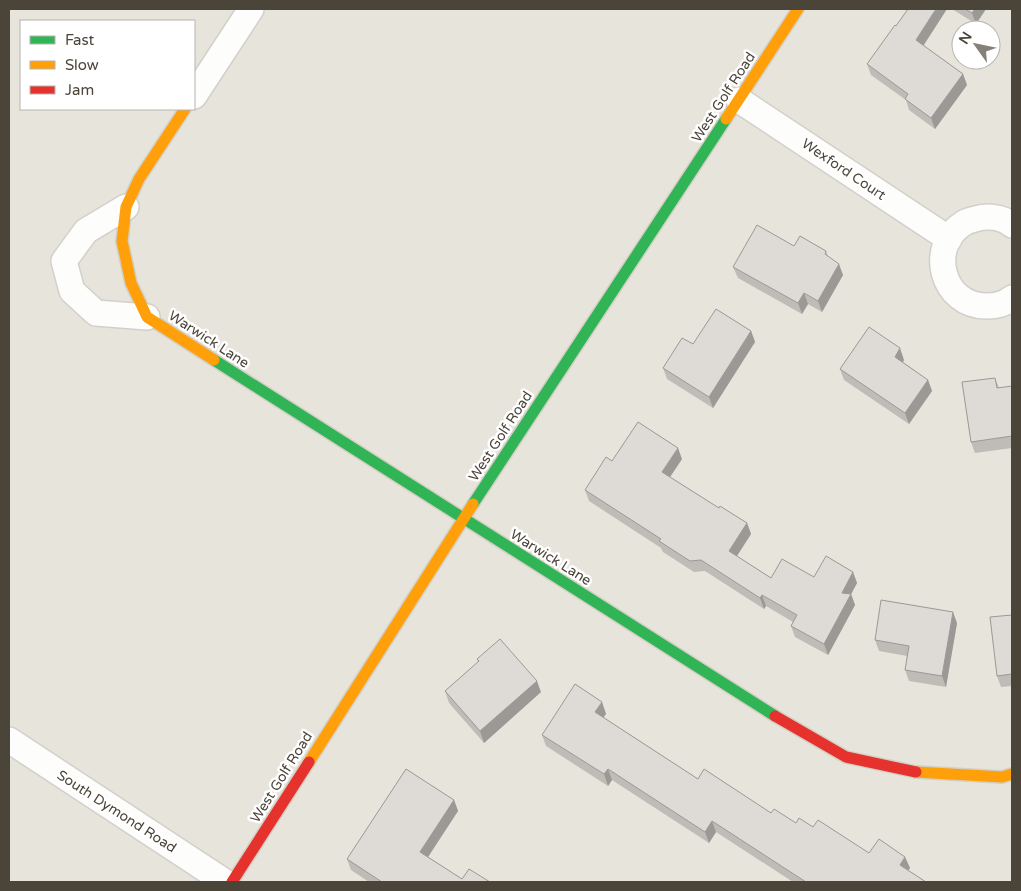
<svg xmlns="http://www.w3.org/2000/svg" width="1021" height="891" font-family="'Varela Round',sans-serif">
<rect width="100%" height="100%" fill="#f4f2ee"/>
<path fill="#e7e4dc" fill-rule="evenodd" d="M9 9H1012V882H9ZM21 21H194V109H21ZM961 30H991V60H961Z"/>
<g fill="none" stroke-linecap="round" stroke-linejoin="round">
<defs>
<g id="street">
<path d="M194 96 251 9"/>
<path d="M739 100 949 239"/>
<path d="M126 207 86 231 64 261 72 291 96 313 147 317"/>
<path d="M1012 225C1003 217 987 215 975 219 972 220 967 221 964 223 926 246 942 307 987 306 996 306 1005 304 1012 298"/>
<path d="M9 740 225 882"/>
</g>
<g id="fast">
<path d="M214 360 775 716"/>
<path d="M473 504 726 119"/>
</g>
<g id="slow">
<path d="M185 109 139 179 126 207 122 241 131 283 147 317 214 360"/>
<path d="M726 119 798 9"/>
<path d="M309 762 473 504"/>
<path d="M916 772 1002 777 1012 774"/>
</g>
<g id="jam">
<path d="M775 716 846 757 916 772"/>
<path d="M232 882 309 762"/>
</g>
</defs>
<use href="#street" stroke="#d2d0cb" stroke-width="28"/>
<use href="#fast" stroke="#d3cfc5" stroke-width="14"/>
<use href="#slow" stroke="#d3cfc5" stroke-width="14"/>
<use href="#jam" stroke="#d3cfc5" stroke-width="14"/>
<use href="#street" stroke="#fdfdfc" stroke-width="25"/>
<use href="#fast" stroke="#30b455" stroke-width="11"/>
<use href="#slow" stroke="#ff9f0a" stroke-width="11"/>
<use href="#jam" stroke="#e5322d" stroke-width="11"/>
</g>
<g fill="#bfbcb8">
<path d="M952 9H986L976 24Z"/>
<path d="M923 45 963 74 967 85 935 129 909 110 906 100 871 75 867 64Z"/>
<path d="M794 246 826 251 828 256 843 275 822 312 808 304 802 314 738 278 733 267Z"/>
<path d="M751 331 755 342 713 408 667 379 663 368Z"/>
<path d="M904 360 903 362 928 380 932 391 909 424 844 380 840 369Z"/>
<path d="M995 378 999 388 1012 386V448L975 453 971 442Z"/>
<path d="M682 459 670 477 719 508 747 523 751 534 737 556 771 578 814 577 853 572 857 583 851 594 855 605 828 655 795 637 791 626 793 622 766 606 764 609 705 571 694 572 663 552 661 548 589 501 585 490 612 461Z"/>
<path d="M1012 615V686L1001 687 997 676Z"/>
<path d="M957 623 946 687 909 681 905 670 907 656 879 651 875 640Z"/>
<path d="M477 659 541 692 484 743 449 703 445 691 478 662Z"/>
<path d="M602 702 606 714 603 717 698 779 771 813 796 823 813 827 869 853 905 857 910 868 908 870 926 882H793L716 832 709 843 612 780 608 786 546 746 542 735Z"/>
<path d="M454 800 458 811 428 857 462 879 490 882H369L351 870 347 859Z"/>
</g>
<g fill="#9b9996">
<path d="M936 9H947L920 51 916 40Z"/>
<path d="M975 9H986L976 24 972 13Z"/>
<path d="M963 74 967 85 935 129 931 118Z"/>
<path d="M839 264 843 275 822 312 818 301Z"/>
<path d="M804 293 808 304 802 314 798 303Z"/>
<path d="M751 331 755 342 713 408 709 397Z"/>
<path d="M900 348 904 360 899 368 895 357Z"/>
<path d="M928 380 932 391 909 424 905 413Z"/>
<path d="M678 448 682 459 666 483 662 472Z"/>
<path d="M747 523 751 534 733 562 729 551Z"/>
<path d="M853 572 857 583 847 602 851 594 855 605 828 655 824 644 842 593Z"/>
<path d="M762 595 766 606 764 609 760 598Z"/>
<path d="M953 612 957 623 946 687 942 676Z"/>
<path d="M537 681 541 692 484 743 480 731Z"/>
<path d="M602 702 606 714 599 723 595 712Z"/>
<path d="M608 769 612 780 608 786 604 774Z"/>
<path d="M454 800 458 811 424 863 420 852Z"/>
<path d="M712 821 716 832 709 843 705 832Z"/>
<path d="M905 857 910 868 904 876 900 865Z"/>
</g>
<g fill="#dedbd6" stroke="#9b9996">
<path d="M908 9H936L916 40 963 74 931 118 905 99 908 94 867 64 895 25 896 26Z"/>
<path d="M965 9H975L972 13Z"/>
<path d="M757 225 794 246 800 236 826 251 825 254 839 264 818 301 804 293 798 303 733 267Z"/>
<path d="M716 309 751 331 709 397 663 368 682 338 693 344Z"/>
<path d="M869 327 900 348 895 357 928 380 905 413 840 369Z"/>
<path d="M995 378 997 388 1012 386V436L971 442 962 382Z"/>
<path d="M638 422 678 448 662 472 719 508 720 506 747 523 729 551 771 578 782 559 814 577 826 556 853 572 842 593 851 594 824 644 791 626 797 615 762 595 760 598 701 560 690 561 659 541 661 539 585 490 606 457 612 461Z"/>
<path d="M881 600 953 612 942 676 905 670 909 646 875 640Z"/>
<path d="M1012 615V674L997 676 990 617Z"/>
<path d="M500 639 537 681 480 731 445 691 479 661 477 659Z"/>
<path d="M575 684 602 702 595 712 698 779 704 769 771 813 774 809 796 823 799 818 813 827 818 820 869 853 879 839 905 857 900 865 926 882H806L712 821 705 832 608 769 604 774 542 735Z"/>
<path d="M406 769 454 800 420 852 462 879 469 869 490 882H382L347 859Z"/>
</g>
<g text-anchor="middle" stroke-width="5" stroke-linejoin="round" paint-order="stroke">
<g font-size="14" fill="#4b4439" stroke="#fff">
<text transform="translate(723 97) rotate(-57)" y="5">West Golf Road</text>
<text transform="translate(844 169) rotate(34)" y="5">Wexford Court</text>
<text transform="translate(209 339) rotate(33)" y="5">Warwick Lane</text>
<text transform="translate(500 436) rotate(-57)" y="5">West Golf Road</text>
<text transform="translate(551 557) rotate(32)" y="5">Warwick Lane</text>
<text transform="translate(281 777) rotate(-58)" y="5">West Golf Road</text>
<text transform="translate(117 811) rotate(33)" y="5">South Dymond Road</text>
</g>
</g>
<rect width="1021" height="891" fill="none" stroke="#4b4439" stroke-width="20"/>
<rect x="20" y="20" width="175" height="90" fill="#ffffff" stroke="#b7b4b0"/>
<rect x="30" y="36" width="25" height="8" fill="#30b455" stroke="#b7b4b0"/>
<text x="65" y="45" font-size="15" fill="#4b4439">Fast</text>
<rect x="30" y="61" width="25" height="8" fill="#ff9f0a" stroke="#b7b4b0"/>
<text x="65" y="70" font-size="15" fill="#4b4439">Slow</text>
<rect x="30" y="86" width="25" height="8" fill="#e5322d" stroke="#b7b4b0"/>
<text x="65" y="95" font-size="15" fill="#4b4439">Jam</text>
<g transform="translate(976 45) rotate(303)"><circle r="24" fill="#ffffff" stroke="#b7b4b0"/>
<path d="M0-4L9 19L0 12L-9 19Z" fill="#868178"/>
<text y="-8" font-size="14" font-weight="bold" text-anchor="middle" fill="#4b4439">N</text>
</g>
</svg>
